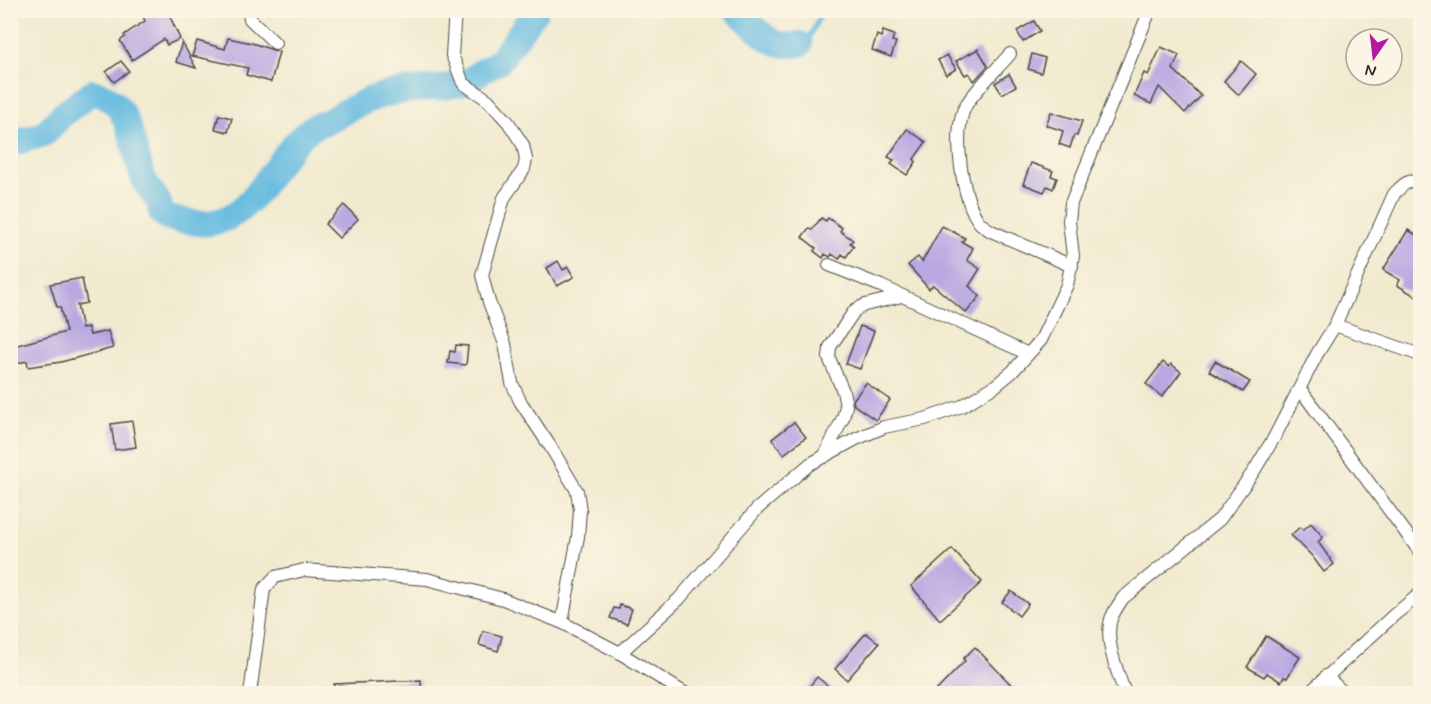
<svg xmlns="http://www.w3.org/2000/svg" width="1431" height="704" font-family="Mynerve,sans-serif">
<rect width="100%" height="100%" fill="#fcf5e5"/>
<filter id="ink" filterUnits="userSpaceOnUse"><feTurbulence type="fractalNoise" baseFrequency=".0167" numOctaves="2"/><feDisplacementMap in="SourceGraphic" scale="12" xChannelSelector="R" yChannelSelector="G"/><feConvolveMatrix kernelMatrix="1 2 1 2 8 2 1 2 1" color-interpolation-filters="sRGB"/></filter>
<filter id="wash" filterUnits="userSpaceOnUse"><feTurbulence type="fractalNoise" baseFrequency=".008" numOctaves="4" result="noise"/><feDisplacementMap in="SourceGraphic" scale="24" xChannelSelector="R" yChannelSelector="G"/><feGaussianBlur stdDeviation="1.35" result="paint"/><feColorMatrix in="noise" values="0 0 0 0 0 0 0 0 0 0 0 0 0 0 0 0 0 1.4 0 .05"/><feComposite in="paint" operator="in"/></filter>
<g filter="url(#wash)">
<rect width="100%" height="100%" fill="#f1eacf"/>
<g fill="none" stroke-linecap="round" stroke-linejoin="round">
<path stroke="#64bae0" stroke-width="4.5" d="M800 44 809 38 823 10"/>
<g stroke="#64bae0" stroke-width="26">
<path d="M736 10C756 28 771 51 800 44"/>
<path d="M10 144 44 134 62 115 92 92C132 98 132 150 144 180 148 188 155 195 159 203 160 206 160 209 161 212 165 219 178 220 186 221 255 239 269 151 317 125 321 123 326 123 330 120 348 110 366 99 387 94 411 88 436 90 459 84 474 80 484 67 499 62L536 10"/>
</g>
</g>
<g id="blocks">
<g fill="#b8a7e1">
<path d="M140 10H167L180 39 167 45 164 39 132 60 120 41 125 37 124 35 145 21Z"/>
<path d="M1034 21 1040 31 1023 42 1017 31Z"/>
<path d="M883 31 894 35 892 41 896 42 891 57 872 50 877 35 881 37Z"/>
<path d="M228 38 252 43 279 52 271 82 246 75 248 68 192 56 197 41 225 49Z"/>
<path d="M182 42 196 68 176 62Z"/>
<path d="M1161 47 1179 55 1173 69 1201 96 1185 113 1159 87 1151 104 1134 96 1144 73 1148 75Z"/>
<path d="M978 49 988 66 974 81 969 73 965 75 956 61Z"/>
<path d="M1032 54 1045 58 1041 73 1028 69Z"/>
<path d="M947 55 956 69 946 75 938 60Z"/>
<path d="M121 61 129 71 114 82 106 72Z"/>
<path d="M1241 61 1256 74 1239 95 1224 81Z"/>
<path d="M1009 74 1016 86 1002 94 995 83Z"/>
<path d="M1051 112 1082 121 1077 136 1074 135 1070 148 1059 144 1063 131 1046 125Z"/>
<path d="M219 115 232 118 228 132 215 129Z"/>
<path d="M907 129 926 142 914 159 916 162 907 175 891 164 894 160 888 157Z"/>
<path d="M1031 163 1053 171 1051 176 1057 178 1053 189 1047 186 1044 192 1023 184Z"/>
<path d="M344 205 358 219 339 238 325 224Z"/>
<path d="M821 218 826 221 828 218 842 228 840 231 853 240 850 243 854 246 846 257 842 254 839 259 832 254 830 257 825 254 823 258 814 251 816 248 802 237 809 228 812 230Z"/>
<path d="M942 226 965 238 962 242 973 248 967 260 980 269 969 286 980 296 966 313 933 285 929 289 908 265 918 257 922 262Z"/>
<path d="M1408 230 1420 237V299L1397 285 1400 280 1383 270Z"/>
<path d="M558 261 563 270 568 267 574 277 557 286 547 268Z"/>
<path d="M82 278 87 303 77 305 82 329 88 327 90 335 108 331 113 348 61 362 28 367 27 361 18 363 14 346 66 332 60 307H57L50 284Z"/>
<path d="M860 326 874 331 860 369 846 364Z"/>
<path d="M456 345 468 346 466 365 448 363 450 351 455 352Z"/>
<path d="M1215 361 1250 382 1243 392 1209 371Z"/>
<path d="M1163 362 1169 367 1171 364 1181 372 1162 397 1146 384Z"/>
<path d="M866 383 890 400 876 420 854 405 853 400Z"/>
<path d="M132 421 136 447 115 450 111 424Z"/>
<path d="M794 422 806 437 784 454 772 439Z"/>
<path d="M1311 523 1323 537 1318 542 1334 564 1324 572 1312 556 1291 535 1300 527 1303 530Z"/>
<path d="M952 549 982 582 940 620 911 586Z"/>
<path d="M1011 591 1028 604 1019 616 1002 602Z"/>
<path d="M620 605 632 609 627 624 610 618 614 608 619 609Z"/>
<path d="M483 631 502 636 498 651 479 645Z"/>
<path d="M866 633 879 643 847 680 835 669Z"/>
<path d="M1266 636 1300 657 1287 678 1284 677 1281 682 1267 673 1264 677 1247 667Z"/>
<path d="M975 647 1019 693H996L990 687 983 693H934L965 661 963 659Z"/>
<path d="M817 677 837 693H804Z"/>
<path d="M421 680V693H334V684Z"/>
</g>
</g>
</g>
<g filter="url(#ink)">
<use href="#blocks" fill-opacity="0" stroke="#494844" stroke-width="1.5"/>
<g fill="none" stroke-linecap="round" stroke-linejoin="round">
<defs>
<g id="street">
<path d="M248 10 250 19 275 43"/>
<path d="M455 10 452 55 463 83 488 100 508 122 523 145 526 159 524 169 504 198 482 275 489 302 505 344 512 383 520 401 550 446 577 491 580 510 578 537 562 622"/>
<path d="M1010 54C999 67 972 93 965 107 952 132 962 202 980 223 983 226 988 229 991 231L1072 266"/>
<path d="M829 265 881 286 1028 354"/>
<path d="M1335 325 1420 355"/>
<path d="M1300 389 1420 552"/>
<path d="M824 457 843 418 846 406 843 391 829 358 830 347 855 310 865 305 902 296"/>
<path d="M620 653 679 599 757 509 810 464 856 439 884 427 925 419 962 406 995 386 1012 372 1041 340 1067 285 1073 256 1069 221 1071 203 1150 10"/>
<path d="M1326 676 1345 694"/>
<path d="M250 694 264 589 275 577 304 570 427 579 503 599 563 623 620 653 686 694"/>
<path d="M1125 694C1118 672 1104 641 1111 619 1114 611 1119 604 1123 598L1220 519 1254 471 1275 436 1317 354 1335 325 1394 194C1403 185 1407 179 1420 182"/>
<path d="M1308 694 1394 615 1420 594"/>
</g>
</defs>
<use href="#street" stroke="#494844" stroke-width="14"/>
<use href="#street" stroke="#fff" stroke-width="12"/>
</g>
</g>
<rect width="1431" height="704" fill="none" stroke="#fcf5e5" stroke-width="36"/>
<g transform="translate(1374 57) rotate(194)"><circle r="28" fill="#fcf5e5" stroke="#a8a49b" stroke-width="1.5"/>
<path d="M0-4.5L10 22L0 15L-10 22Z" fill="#b5179e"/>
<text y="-9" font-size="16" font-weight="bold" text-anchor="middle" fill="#2b2b2b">N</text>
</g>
</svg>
